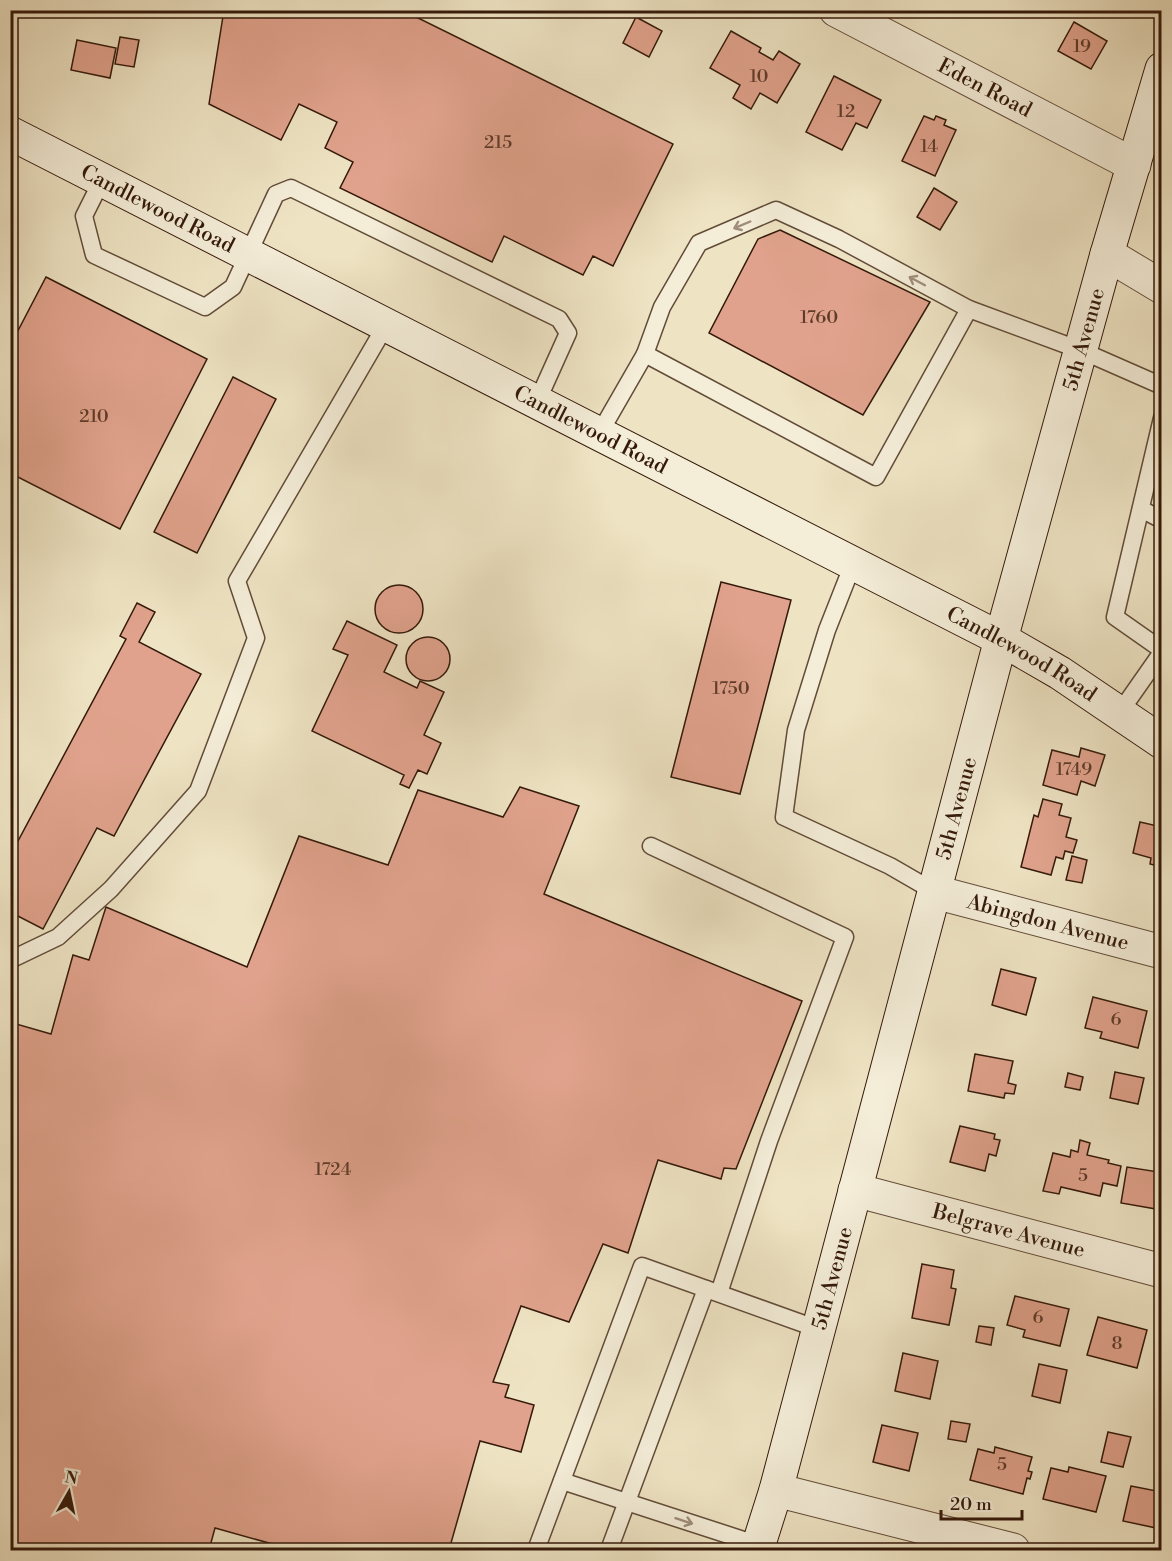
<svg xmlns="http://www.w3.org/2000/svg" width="1172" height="1561" font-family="'Libre Bodoni',serif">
<rect width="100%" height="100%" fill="#eee3c3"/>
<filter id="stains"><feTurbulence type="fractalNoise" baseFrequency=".00333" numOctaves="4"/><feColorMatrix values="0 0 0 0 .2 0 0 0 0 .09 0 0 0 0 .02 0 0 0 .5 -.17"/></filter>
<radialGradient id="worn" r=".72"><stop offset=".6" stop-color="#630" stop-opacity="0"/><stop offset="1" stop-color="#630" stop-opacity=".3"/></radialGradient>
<g fill="#e0a28c" stroke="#34190a" stroke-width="1.5">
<path d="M224 10H402L673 144 613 266 593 256 583 275 504 236 492 262 340 188 353 162 325 148 337 122 299 104 281 140 209 104Z"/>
<path d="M636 17 662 31 649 57 623 43Z"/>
<path d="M1074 22 1107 41 1091 69 1058 51Z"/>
<path d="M731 31 761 48 759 52 773 60 779 51 800 64 777 103 760 93 751 109 733 98 740 85 710 68Z"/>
<path d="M120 37 139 40 134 67 115 64Z"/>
<path d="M77 40 116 48 110 78 71 70Z"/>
<path d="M834 76 881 100 867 128 856 123 842 150 806 132Z"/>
<path d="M924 116 934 120 936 116 946 120 944 125 956 130 935 176 902 161Z"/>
<path d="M934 188 957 202 940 230 917 217Z"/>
<path d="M780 230 930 302 863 415 709 333 758 239Z"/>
<path d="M46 277 207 359 120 529 10 473V346Z"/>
<path d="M233 377 276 399 197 553 154 532Z"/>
<path d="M721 582 791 600 740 794 671 777Z"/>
<circle cx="399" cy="609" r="24"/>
<path d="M137 603 155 612 139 642 201 674 114 836 97 828 43 929 10 912V856L126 639 120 636Z"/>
<path d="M347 621 397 645 384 672 417 688 420 681 444 692 424 735 441 743 427 774 418 770 409 788 400 784 404 775 312 731 348 655 333 649Z"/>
<circle cx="428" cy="659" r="22"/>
<path d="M1081 748 1105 755 1095 786 1081 781 1077 795 1043 785 1052 750 1079 757Z"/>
<path d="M520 787 579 806 544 894 802 1001 736 1169 724 1168 721 1179 658 1160 628 1253 603 1244 569 1322 521 1306 493 1382 509 1385 505 1397 534 1405 521 1452 480 1441 449 1550H294L215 1528 209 1550H10V1027L13 1023 51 1034 73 955 89 960 106 907 247 967 299 836 388 865 418 790 503 817Z"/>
<path d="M1043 799 1062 804 1059 815 1071 818 1066 837 1077 840 1073 853 1065 851 1063 859 1056 857 1051 875 1021 867 1034 815 1038 817Z"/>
<path d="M1140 822 1162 827V867L1150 864 1151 858 1133 853Z"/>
<path d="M1072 856 1087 860 1082 883 1066 880Z"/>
<path d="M1001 969 1036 978 1026 1015 992 1005Z"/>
<path d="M1093 997 1147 1011 1138 1048 1100 1038 1102 1032 1085 1028Z"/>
<path d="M975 1054 1013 1061 1008 1083 1016 1085 1014 1094 1005 1093 1004 1098 968 1091Z"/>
<path d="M1115 1072 1144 1078 1138 1104 1110 1098Z"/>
<path d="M1068 1073 1083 1077 1080 1090 1065 1087Z"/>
<path d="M960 1126 995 1134 994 1139 1000 1140 996 1156 989 1154 985 1171 950 1162Z"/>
<path d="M1080 1140 1090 1143 1087 1155 1109 1160 1108 1163 1121 1166 1117 1186 1103 1183 1100 1196 1061 1187 1059 1194 1043 1191 1053 1153 1070 1157 1071 1150 1078 1152Z"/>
<path d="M1159 1166 1162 1167V1210L1121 1203 1127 1167 1158 1172Z"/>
<path d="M922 1264 954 1270 951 1288 956 1289 949 1325 912 1318Z"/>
<path d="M1015 1296 1069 1309 1060 1346 1023 1337 1025 1330 1007 1325Z"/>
<path d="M1098 1317 1147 1330 1137 1368 1087 1355Z"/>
<path d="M979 1326 994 1328 991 1345 976 1342Z"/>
<path d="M903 1353 938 1361 930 1399 895 1391Z"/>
<path d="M1039 1364 1067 1370 1060 1403 1032 1396Z"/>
<path d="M1159 1410H1162V1428L1156 1427Z"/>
<path d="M951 1421 970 1424 966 1442 948 1439Z"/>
<path d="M882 1425 918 1433 909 1471 873 1462Z"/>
<path d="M1108 1432 1131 1437 1123 1467 1101 1462Z"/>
<path d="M995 1447 1032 1457 1028 1471 1032 1472 1030 1479 1027 1478 1023 1494 970 1480 978 1449 994 1453Z"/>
<path d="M1069 1467 1106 1476 1096 1512 1043 1499 1051 1468 1068 1472Z"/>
<path d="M1131 1486 1162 1492 1161 1529 1123 1521Z"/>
</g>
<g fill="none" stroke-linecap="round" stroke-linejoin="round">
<defs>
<g id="lane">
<path d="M102 180 84 216 94 255 205 307 233 287 276 194 291 188 559 319 568 333 537 402"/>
<path d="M645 354 662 307 699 243 776 210 839 239 969 309"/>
<path d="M1162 418 1115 617 1162 650"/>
<path d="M599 434 645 354 876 477 969 309 1080 350 1162 386"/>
<path d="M1141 509 1162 520"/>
<path d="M853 564 827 630 796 730 784 817 890 866 935 892"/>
<path d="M1120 712 1162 652"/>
<path d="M651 846 845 937 769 1141 719 1293"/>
<path d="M10 960 58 937 111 889 198 791 256 638 237 581 386 325"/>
<path d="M562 1481 759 1545"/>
<path d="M536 1550 642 1266 818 1329"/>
<path d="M609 1550 706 1289"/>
</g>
<g id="street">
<path id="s1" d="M836 10 1134 165"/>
<path d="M1107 254 1162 287"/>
<path id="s2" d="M935 892 1162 952"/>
<path id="s3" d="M855 1190 1162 1271"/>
<path d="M776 1490 1013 1550"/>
</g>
<g id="secondary">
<path id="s4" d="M10 133 1001 639 1060 673 1162 742"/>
<path id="s5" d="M757 1550 776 1490 1001 639 1107 254 1162 69"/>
</g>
</defs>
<use href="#lane" stroke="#624c38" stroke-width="19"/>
<use href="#street" stroke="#624c38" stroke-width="35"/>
<use href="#secondary" stroke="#34190a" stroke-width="35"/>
<use href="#lane" stroke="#f4edd8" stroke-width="16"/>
<use href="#street" stroke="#f4edd8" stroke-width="33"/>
<use href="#secondary" stroke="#f4edd8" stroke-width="33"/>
</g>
<defs><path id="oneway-shaft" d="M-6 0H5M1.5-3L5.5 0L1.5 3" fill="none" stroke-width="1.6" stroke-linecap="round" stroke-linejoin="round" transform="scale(1.5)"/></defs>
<g stroke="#9e8e7b">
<use href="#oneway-shaft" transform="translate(742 225) rotate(157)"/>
<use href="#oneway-shaft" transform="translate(917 281) rotate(-152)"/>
<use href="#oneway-shaft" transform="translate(684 1521) rotate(18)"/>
</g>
<g text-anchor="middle" stroke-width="5" stroke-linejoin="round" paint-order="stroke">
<g font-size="18" fill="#5f3b2a">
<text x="1082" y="52">19</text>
<text x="759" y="82">10</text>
<text x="846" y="117">12</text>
<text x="498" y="148">215</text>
<text x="929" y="152">14</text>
<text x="819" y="323">1760</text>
<text x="94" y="422">210</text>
<text x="731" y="694">1750</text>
<text x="1074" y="775">1749</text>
<text x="1116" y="1025">6</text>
<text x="333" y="1175">1724</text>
<text x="1083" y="1181">5</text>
<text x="1038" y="1323">6</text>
<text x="1117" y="1349">8</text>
<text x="1002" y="1470">5</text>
</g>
<g font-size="21" fill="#34190a" stroke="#f4edd8">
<text dy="7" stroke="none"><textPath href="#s1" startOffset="168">Eden Road</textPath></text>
<text dy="7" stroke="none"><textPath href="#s4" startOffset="166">Candlewood Road</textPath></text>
<text dy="7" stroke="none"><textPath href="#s5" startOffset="1254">5th Avenue</textPath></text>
<text dy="7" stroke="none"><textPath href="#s4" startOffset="652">Candlewood Road</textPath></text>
<text dy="7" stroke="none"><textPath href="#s4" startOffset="1138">Candlewood Road</textPath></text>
<text dy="7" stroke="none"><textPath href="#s5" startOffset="768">5th Avenue</textPath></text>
<text dy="7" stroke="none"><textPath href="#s2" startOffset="117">Abingdon Avenue</textPath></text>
<text dy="7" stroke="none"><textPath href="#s3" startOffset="159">Belgrave Avenue</textPath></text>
<text dy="7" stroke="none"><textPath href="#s5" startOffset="282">5th Avenue</textPath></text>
</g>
</g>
<rect width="1172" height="1561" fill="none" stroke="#eee3c3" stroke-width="36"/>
<rect x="12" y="12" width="1148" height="1537" fill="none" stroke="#34190a" stroke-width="3"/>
<rect x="18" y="18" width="1136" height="1525" fill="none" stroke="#34190a" stroke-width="1.5"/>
<g transform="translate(69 1492) rotate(9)" stroke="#f4edd8" stroke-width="4.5" paint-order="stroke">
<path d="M0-4.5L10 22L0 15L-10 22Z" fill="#34190a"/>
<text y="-9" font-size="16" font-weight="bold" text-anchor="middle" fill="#34190a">N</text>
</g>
<path d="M941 1510v9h81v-9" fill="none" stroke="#34190a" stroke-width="3"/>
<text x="950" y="1510" font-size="18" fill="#34190a" stroke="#f4edd8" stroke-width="4.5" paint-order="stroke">20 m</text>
<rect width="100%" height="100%" filter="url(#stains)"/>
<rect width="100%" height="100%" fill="url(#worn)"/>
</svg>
